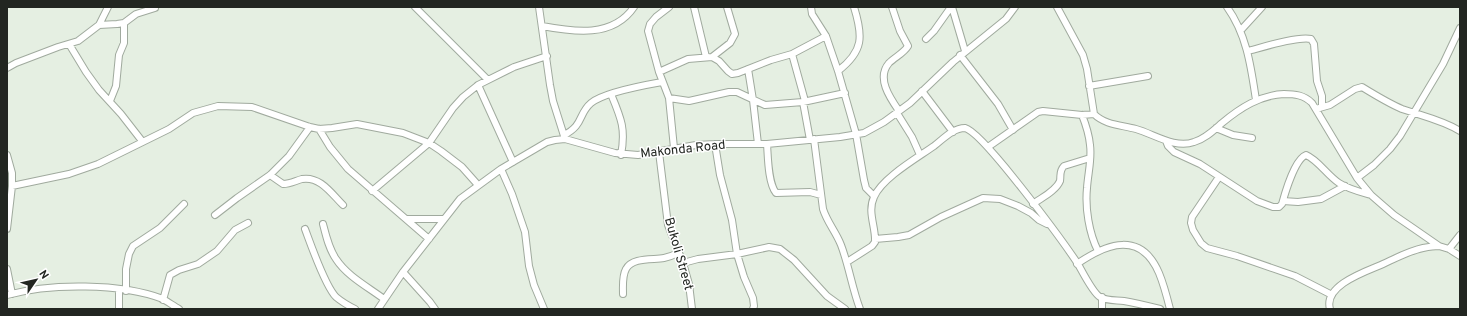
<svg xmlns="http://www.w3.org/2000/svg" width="1467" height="316" font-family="Overpass,sans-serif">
<rect width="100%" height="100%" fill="#e5efe2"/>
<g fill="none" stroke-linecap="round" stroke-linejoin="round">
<defs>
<path id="street" d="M415 7 487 79
M539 7 550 85 553 101 565 139
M669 7 656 17 650 24 648 31 659 72 669 98 674 148
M694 7 706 57
M811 7 812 14 826 36 838 71 856 134 864 180 866 188 874 196
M892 7 900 31 908 46C904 53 895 57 889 63 876 78 890 98 899 111
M952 7 965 51
M1057 7 1083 55 1087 69 1094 114C1105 125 1121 125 1136 129 1154 134 1175 149 1194 142 1205 139 1214 130 1222 123 1240 108 1260 95 1284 94 1295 94 1304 95 1312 103L1357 178 1371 195 1394 215 1413 228 1439 246 1449 249 1460 256
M1227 7C1247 35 1251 67 1256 100
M99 25 117 24 124 23 136 14 155 8
M542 26C574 32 613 38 634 7
M1241 30 1262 7
M926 39 934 31 951 7
M69 44 86 72 99 90 121 114 142 141
M1248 51C1263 47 1298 36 1311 39L1314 44 1317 81 1322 96V107
M792 54 805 101
M960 55 998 104 1013 130
M712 57 730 43 735 34 727 7
M7 68 16 63 58 47 78 41 99 25 108 7
M748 69 753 100 758 144
M838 71C864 51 863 36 854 7
M659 72 688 59 712 57 719 61 728 71 732 74 738 73 771 60 792 54 826 36
M478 85 513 162
M1089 86 1148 76
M922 91 953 132
M611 94C621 118 626 129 621 155
M669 98 689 101 729 92H737L765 105 803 102 845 93
M110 101 116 86 119 55 124 43V23
M803 102 810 140
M1316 109 1330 105 1355 89 1362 87C1375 95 1388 103 1402 109 1422 116 1442 120 1460 131
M897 113 912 137 920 155
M1082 115C1086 125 1089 134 1090 145 1092 159 1088 173 1087 188 1085 208 1089 233 1098 251
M1216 128 1233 135 1252 138
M319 129 330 147 348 169 429 239
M564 135C584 125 578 114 591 103 603 93 645 85 662 82
M814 139 823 209C827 222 836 232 841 245 849 266 852 288 860 309
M1166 141 1168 146 1174 152 1200 164 1257 201 1273 207H1279L1282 204C1285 193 1295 159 1306 155 1318 160 1327 175 1339 183 1348 189 1360 192 1371 195
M715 144 720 175 732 220 737 254 744 277 753 298 754 306 753 309
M767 144C768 157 768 183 776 193L810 192 821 195
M988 147 1038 112 1043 111 1082 115 1094 114
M659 152 668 225 683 263 689 284 692 309
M7 155 12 173V186L7 229
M501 169 512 194 525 232 529 266 534 285 544 309
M270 175 283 184C290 184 295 181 302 179 320 176 331 193 343 205
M1219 177 1192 217 1191 223 1193 230 1201 243 1207 248 1237 256 1295 276 1332 295
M1357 178 1374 165 1390 149 1400 136 1443 64 1460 28
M12 186 69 174 98 164 169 129 193 113 218 106 252 107 310 127 319 129 332 128 357 124 403 133 429 143 441 151 462 167 478 185
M372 191 429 143 453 108 463 97 478 85 514 67 547 56
M1283 201 1298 202 1321 199 1345 186
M1033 204C1041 198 1056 191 1060 181 1061 175 1059 171 1064 166L1090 158
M215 215 237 198 270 175 289 156 310 127
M407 219H444
M323 224C326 236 329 249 336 259 347 276 368 287 384 299
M305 229C311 245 325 286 336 297 342 302 349 306 355 309
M875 239 898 237 909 235 941 217 983 198 1000 199 1018 206 1031 213 1039 220 1047 224
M1449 249 1460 235
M847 262 872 246 875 242C876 227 867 212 874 197 882 178 917 158 934 146 943 139 953 128 965 128 983 132 1064 243 1078 264 1082 271 1093 293 1100 297 1107 301 1116 300 1124 301 1136 303 1148 306 1160 309
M683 263 698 259 737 254 769 247 780 249 794 260 827 296 845 309
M1077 264C1107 243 1141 231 1159 273 1164 285 1167 297 1170 309
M7 269 12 294
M403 272 430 302 435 309
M126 291V269L129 254 133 246 160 228 184 204
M623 294C623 286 622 276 626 269 632 257 653 260 664 258 669 257 674 255 678 253
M7 295C50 283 121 283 163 299 168 302 174 306 179 309
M1102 297V309
M163 300 170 275 179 270 198 264 217 251 235 230 248 223
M119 309V290
M378 309 403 272 460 199 501 169 547 142 555 140 565 139 615 153 638 155 696 145 715 144H767L840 137 864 133 884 122 910 103 953 62 1006 19 1015 7
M1330 309C1323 285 1367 271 1383 264 1396 258 1409 251 1423 248 1428 247 1434 246 1439 246"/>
</defs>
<use href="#street" stroke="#a0aa9e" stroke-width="8"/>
<use href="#street" stroke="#fff" stroke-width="6"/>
</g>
<g text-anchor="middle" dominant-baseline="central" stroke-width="3" stroke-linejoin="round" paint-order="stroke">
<g font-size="13" fill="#222621" stroke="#fff">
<text transform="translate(683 150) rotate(-6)">Makonda Road</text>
<text transform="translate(678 254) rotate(74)">Bukoli Street</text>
</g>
</g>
<rect width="1467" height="316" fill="none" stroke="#222621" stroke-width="16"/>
<g transform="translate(36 280) rotate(56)" stroke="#ffffff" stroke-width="3" paint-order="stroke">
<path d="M0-3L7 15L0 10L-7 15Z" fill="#222621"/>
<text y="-6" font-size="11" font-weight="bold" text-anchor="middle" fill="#222621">N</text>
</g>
</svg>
